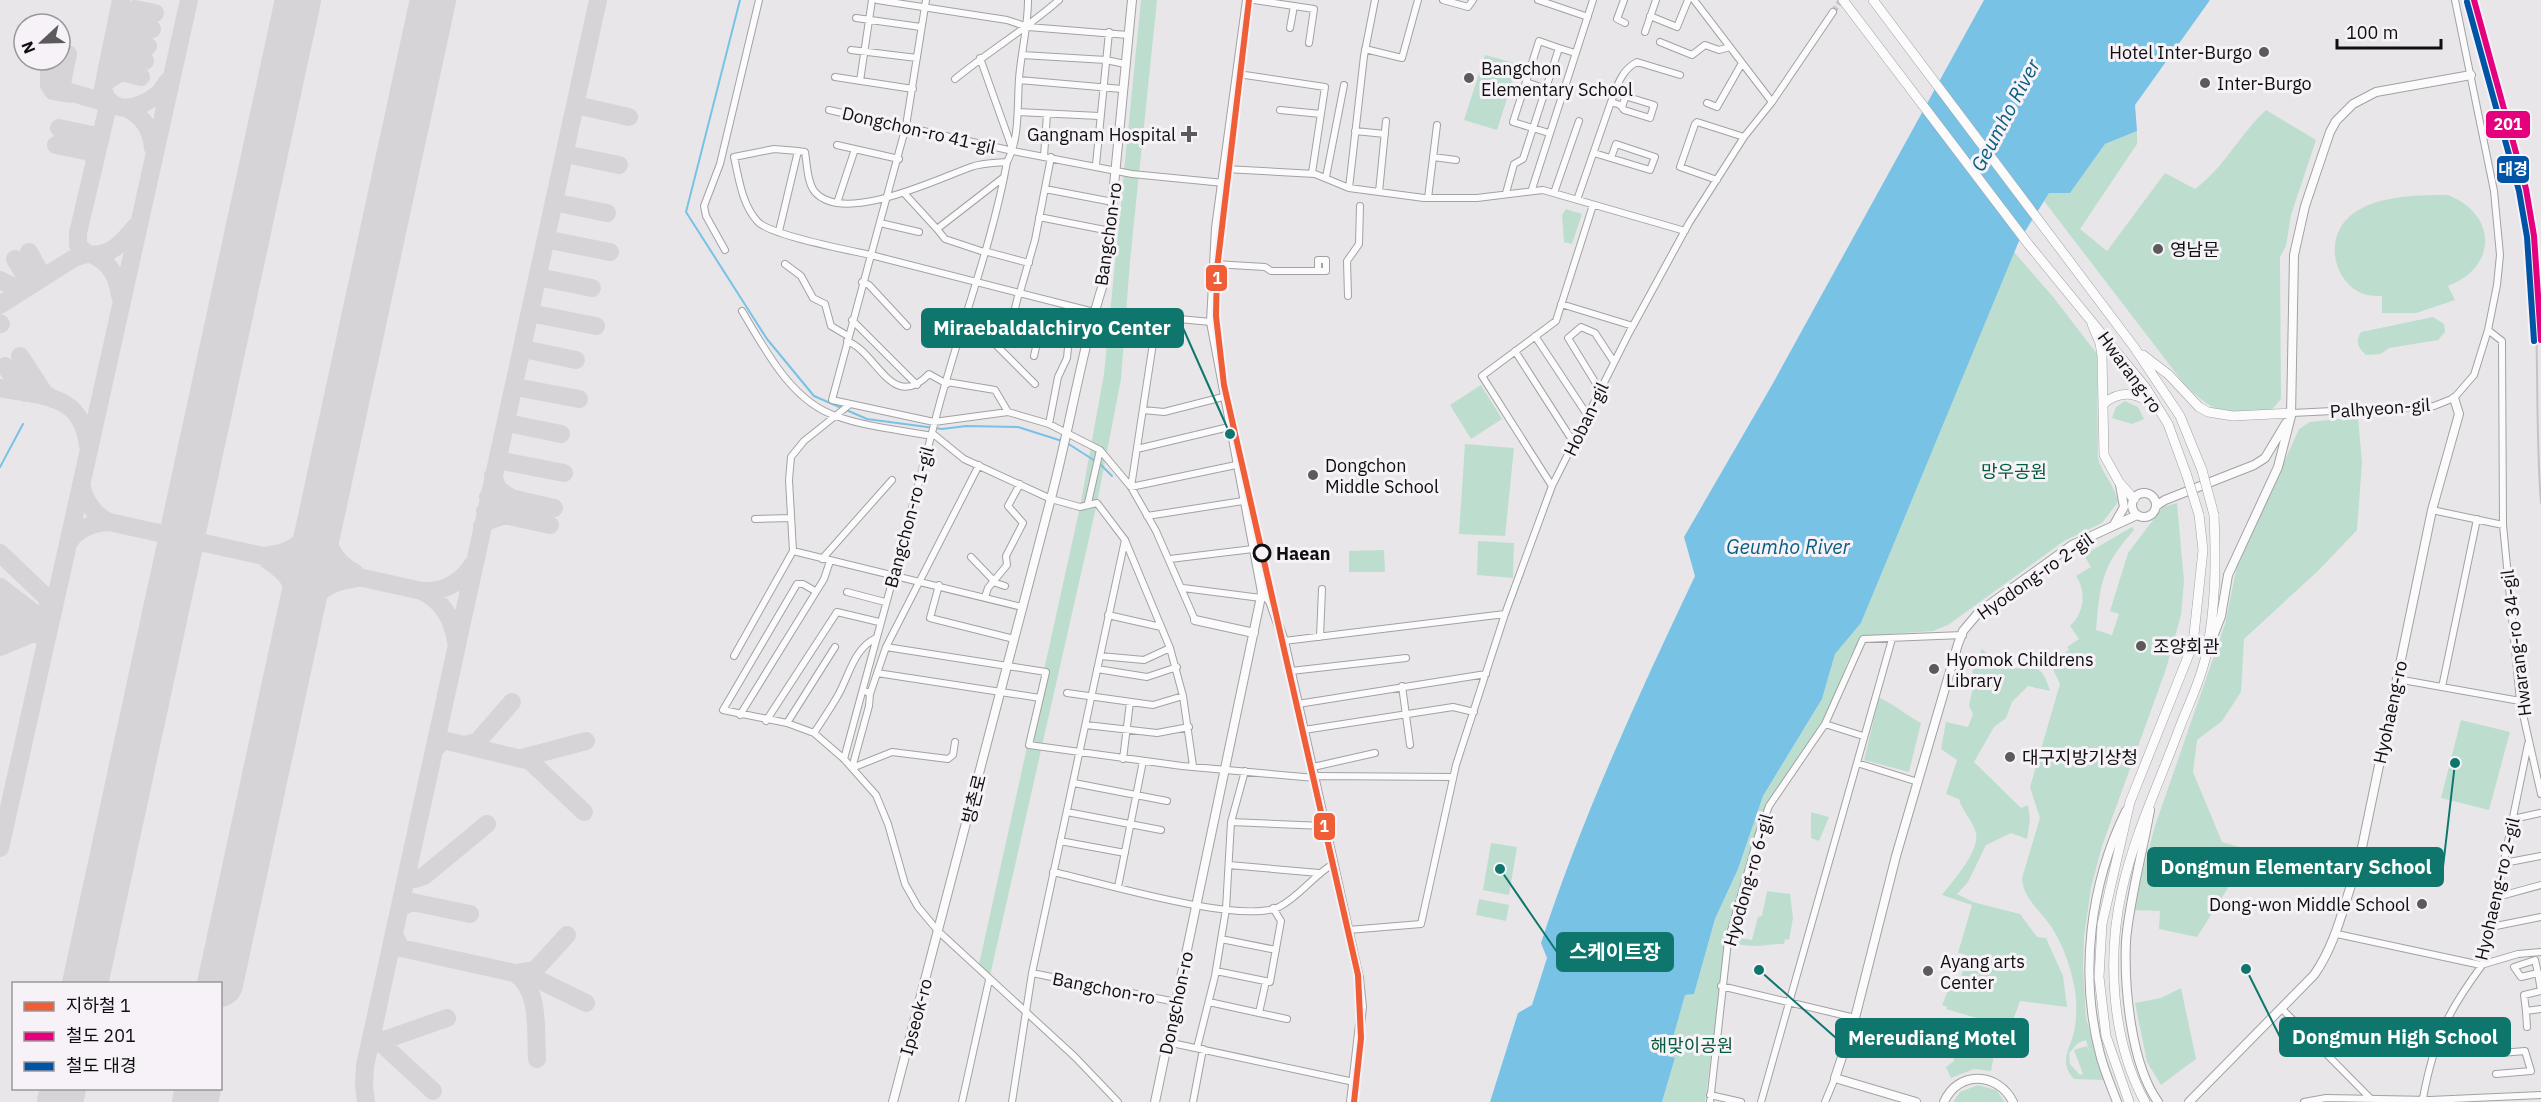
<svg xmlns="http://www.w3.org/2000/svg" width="2541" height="1102" font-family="'IBM Plex Sans','Noto Sans KR',sans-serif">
<rect width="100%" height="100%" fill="#e8e6e9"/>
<path fill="#bddece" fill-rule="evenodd" d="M1141 0H1157L1130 261 1121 379 1097 503 989 980 978 969 1080 507 1104 374Z
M1485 55 1518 64 1497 130 1464 120Z
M2266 110 2316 140 2291 215 2286 246 2280 257 2281 399 2269 413C2225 415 2218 416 2185 385L2044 201 2049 193H2070L2105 144 2137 131V144L2080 229 2107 251 2165 173 2195 189C2224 168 2239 135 2266 110Z
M2448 195C2497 214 2498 267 2448 286L2455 300 2416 313H2382V296C2375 296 2366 296 2359 292 2334 279 2326 242 2346 220 2369 195 2417 195 2448 195Z
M1566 209 1582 214 1572 244 1564 242 1562 215Z
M2014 252 2054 298 2097 354 2098 458C2102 474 2115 485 2118 502L2102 523 2064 541 1948 625 1933 631 1861 636 1847 663 1825 724 1767 805 1726 943 1705 1102H1662L1675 1059 1668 1056 1685 995 1694 994 1715 919 1738 869 1763 796 1822 699 1835 654 1861 623Z
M2433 317 2444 324 2445 332 2438 340 2389 348 2381 354 2366 355C2358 348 2355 341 2361 332Z
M1481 385 1502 419 1471 439 1450 405Z
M2125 401 2138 407 2144 419 2132 424 2112 418 2116 407Z
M2358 417 2362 463 2357 530 2319 570 2244 639 2241 692 2222 721 2197 740 2193 772 2222 842 2246 849 2247 858 2197 937 2159 929 2160 911 2132 910 2155 826 2225 624 2237 566 2299 429 2310 422Z
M1465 444 1514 448 1505 536 1459 534Z
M2177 503 2184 581 2181 615 2166 669 2102 846 2091 888 2084 937 2083 966 2086 1018 2104 1080 2074 1079C2058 1062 2070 1049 2074 1032 2077 1019 2077 998 2074 985 2070 965 2062 942 2050 925 2039 909 2023 898 2022 878L2040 818 2030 787 2060 684 2050 663 2069 650 2067 647 2079 639 2070 626C2084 613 2087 592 2076 576L2091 567 2084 555 2132 527 2134 530C2102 566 2100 582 2096 630L2112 635 2119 614 2110 611 2128 553 2163 507ZM2086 1040 2090 1054 2087 1046 2074 1050 2083 1074 2080 1075 2070 1064 2069 1053 2078 1043Z
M1478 541 1514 543 1513 578 1477 575Z
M1384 550 1385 572H1349V551Z
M1982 649C1989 656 1996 663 2006 666 2030 674 2040 655 2050 691L2028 686 2012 702 2006 718 1994 727 1974 762 2021 808 2028 805 2030 820 2027 839 2011 833 1986 845 1968 882 1957 894 1973 902 2020 914 2037 937 2046 938 2063 976 2067 1007 2020 1001 2003 1048 1995 1050 1991 1071 1974 1069 1951 1078 1946 1067 1954 1061V1037L1993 1049 1999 1027 1997 1024 1946 1009 1947 1007 1942 1005 1954 976 1961 977 1966 960 1964 954 1958 953 1972 905 1942 895C1953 881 1980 851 1976 833 1973 821 1962 811 1959 799L1946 794 1957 760 1941 749 1946 722 1968 727 1973 714 1969 706 1975 677 1972 672Z
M1879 698C1886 699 1911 718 1921 723L1909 772 1864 760Z
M2461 720 2510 732 2489 810 2441 798Z
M1811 812 1829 817 1819 841 1811 838Z
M1491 843 1517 847 1509 895 1483 890Z
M1767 891 1790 894 1793 918 1789 940 1785 939 1784 944C1764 944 1756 949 1733 943L1734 937 1752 940 1758 917 1762 916Z
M1479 899 1509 905 1506 921 1476 915Z
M2181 988 2196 1059 2161 1085 2147 1062 2135 1003 2161 998Z
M1978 1085 1996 1090 2005 1102H1953L1960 1092Z"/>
<path fill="#78c2e5" d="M1984 0H2210L2135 105 2137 131 2105 144 2070 193H2049L2019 241 1861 623 1835 654 1822 699 1763 796 1738 869 1715 919 1694 994 1685 995 1668 1056 1675 1058 1662 1102H1490L1518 1013 1532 1005 1547 958 1541 943C1582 817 1638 696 1695 576L1684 537 1772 385Z"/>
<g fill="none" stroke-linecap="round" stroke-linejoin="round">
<path stroke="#78c2e5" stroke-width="2" d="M740 0 686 212 767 339 814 396 867 419 942 429 966 426 1018 427 1062 441
M1067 443 1100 464 1112 476
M0 467 23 424"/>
<path stroke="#d6d4d6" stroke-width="18" d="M121 0 103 88C109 117 141 109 158 94 163 90 165 83 170 79
M117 19 135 9 155 13
M114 35 131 25 152 29
M110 53 128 42 148 46
M68 54 62 83 66 91 114 105
M49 60V85L53 91 70 94
M107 67 125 56 145 61
M104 83 121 72 141 77
M114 105 107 110 78 233V245L87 254C110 258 123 242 136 226
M585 107 629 117
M126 108C144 117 151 129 153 148
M59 128 92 135 99 143
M56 145 90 152 95 160
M575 156 619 165
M563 204 607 213
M555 241 610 252
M93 255C111 264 117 276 120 296
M548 279 592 288
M0 280 16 288H27L28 281 15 259
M29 282 35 283 41 274 29 252
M0 305 74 258 87 254
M540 315 596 326
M0 323 1 324
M533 351 576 360
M20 356 44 393 53 399
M5 366 25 393
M0 388C43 397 82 393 88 446
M526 389 579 399
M517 425 561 434
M508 462 564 473
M81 484C84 500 94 515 109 522 93 523 75 529 68 544L189 0
M511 498 554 508
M485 511 495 501 511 498 498 489 493 476
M322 515C325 540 331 560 355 573
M505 515 550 525
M109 522 422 591C444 592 461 583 473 564
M482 526 488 521 505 515 492 505 488 497
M0 553 45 596 53 609 0 629
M269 555C296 552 310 537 322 515
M266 559C288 573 301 590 299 617
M0 587 39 617
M422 591C443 601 453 620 456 642
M0 608 15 620 26 621
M299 618C311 595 327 582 353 579
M0 647 36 632 46 640
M465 745 478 741 512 702
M434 750 443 740 530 761 584 812
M522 758 586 741
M0 848 68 544
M408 868 409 874 415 879 424 876 487 824
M400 908 412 902 470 914
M394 935 401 948 533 977 586 1003
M515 973C541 991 535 1030 537 1059
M517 973 535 970 567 935
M373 1032 381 1043 433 1091
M370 1045 447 1018
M366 1102 364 1086 365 1066 598 0"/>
<path stroke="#d6d4d6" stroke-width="46" d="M85 984 298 0
M220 984 433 0
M60 1102 63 1088
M195 1102 198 1088"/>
<path stroke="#c8c6c8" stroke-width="6" stroke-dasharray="6 3" stroke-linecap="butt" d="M1833 12 1841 0"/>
<defs>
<path id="street" d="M877 0 1007 20 1028 27 1128 35
M926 0 906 126 871 255 1094 312 1114 314 1154 338
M1254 0 1314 9 1309 43
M1443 0 1468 7 1473 0
M1538 0 1588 17
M1624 0 1617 19 1625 23
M1694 0 1772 102
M1650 16 1677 27 1688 0
M856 18 921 27
M1290 28 1294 6
M1645 32 1656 0
M1660 42 1692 55 1705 45 1719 50 1730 47
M1559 48 1539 41 1526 82 1561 94
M1365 49 1402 58 1418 0
M851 50 917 58
M1022 55 1106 60 1125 64
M980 58 1012 148
M1238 74 1325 87 1312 173
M835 77 913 89
M955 79C989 51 1026 29 1059 0
M1019 80 1122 89
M860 81 872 0
M1526 82 1513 122 1549 133
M1611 102C1617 87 1621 70 1637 62L1680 75
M1707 103 1717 107 1742 63
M829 110 1013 151 1132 174 1224 183
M1280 110 1321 114
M1018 112 1099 116
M1355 131 1385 134
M837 145 899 159
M798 151 805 152C807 163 807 183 815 192 844 225 937 179 971 167 982 163 995 163 1007 162
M1594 153 1650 170 1655 157 1616 144 1611 158
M1044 156 1047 114
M1433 157 1456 160
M1096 165 1109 32
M1225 169 1315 174 1349 188 1424 198H1477L1543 190 1685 231
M1326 177 1344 85
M1717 180 1680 167 1695 124 1697 122 1744 137
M1349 188 1364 56 1375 0
M1045 189 1113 202
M1532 189 1593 0
M1379 192 1386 121
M904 193 937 229 1004 177
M1506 193 1514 164 1523 159 1559 48 1575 53
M1554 193 1579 121
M1428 198 1437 125
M1577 200 1611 102 1620 105 1624 110 1650 118 1654 105 1628 97 1625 98 1622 107
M837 203 855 149
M1039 217 1110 231
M880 223 919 232
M937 229 945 239 984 252
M779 231 798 151 774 149 734 157C739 179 742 205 758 222 773 236 848 250 871 255L832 400 934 422 1008 412 1049 424 1100 450 1131 487 1156 531 1195 620
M725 250 706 216 704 206 720 164 759 0
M984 251 1029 263
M785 264 801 276 813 298 825 304 831 326 848 336
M1214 264 1265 267 1271 271H1318V260H1326V271H1318
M862 282 869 285 907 326
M1019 292 1012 321 1018 325 1069 337 1074 307
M1020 292 1035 240 1051 157
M1348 296 1347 261 1359 244 1360 206
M1561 304 1633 326
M742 311C765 349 791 401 836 416 866 427 901 430 932 436
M965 317 973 322 1035 384
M852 320 917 385
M1211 322 1157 317 1131 487 1236 465
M2488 330 2502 341 2503 525 2520 701 2541 794
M1535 336 1588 416
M847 341C877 352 892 413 929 374L947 384
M1515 351 1574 443
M1034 356 1040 330
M947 382 995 390 1008 412
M1600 390 1568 338 1581 327 1595 333 1614 362
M849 405 804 441 791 457 789 480 793 551 1022 607
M1143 410 1164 412 1223 397
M2292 413 2434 406 2454 398 2474 375 2488 330 2497 285 2500 255 2494 191 2455 0
M1049 424 1058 377 1067 358 1069 337
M932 433 964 459 1051 499 1080 507 1097 503 1125 540 1170 648 1183 696 1193 766
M1137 449 1229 427
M1552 486 1482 376 1556 321 1593 205
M1088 503 1100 450
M2432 510 2503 525
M1147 516 1243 501
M755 519 791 518
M971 557 994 581
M822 559 892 480
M1170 559 1253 549
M993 582 1005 586
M939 585 930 618 1014 639
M1183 588 1261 598
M815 591 803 584H797L723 710 787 723 814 733 844 759 876 795 888 824 905 884 918 907 938 931 1075 1057 1118 1102
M847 592 885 602
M985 597 988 588 1007 565 1006 556 1023 523 1008 506 1020 484
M1108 615 1161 627
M1320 637 1322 589
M1284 641 1505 614
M886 647 1046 672 1029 745 1182 766 1315 778
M734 656 793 551
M1100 656 1144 660 1170 648
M1097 669 1147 677 1177 667
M1291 671 1406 658
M877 673 1040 698
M2397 679 2520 701
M1402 686 1410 745
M2442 687 2477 519
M1067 693 1153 705 1183 696
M870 694 886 647 979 465
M1298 704 1486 674
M740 715 824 579 830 561
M766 721 837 612 879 622
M787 723 835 647
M1825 724 1863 736
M1086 725 1157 733 1189 727
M1304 730 1453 707 1474 712
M814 733C822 721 830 709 837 697 849 677 853 649 876 638
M844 759C874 646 906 534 935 421 957 334 991 250 1007 162 1020 138 1017 107 1019 79 1021 52 1028 27 1028 0
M1123 759 1130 702
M1857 763 1918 782
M1313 767 1375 753
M852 768 892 752 948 759 953 755 955 742
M852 768 869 706 870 694 867 692
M1315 776 1453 777
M1074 783 1167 801
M1067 812 1161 830
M2513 819 2540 813
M1231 822 1324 826
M1060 841 1125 853
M2504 863 2541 856
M1229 865 1319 873
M1053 872C1099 882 1240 925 1279 907 1300 896 1313 876 1333 864
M1118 887 1143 761
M2497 897 2541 885
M2491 927 2541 917
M1348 930 1421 924 1456 765 1505 614 1552 486 1629 333 1689 223 1744 137 1772 102 1833 12
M2337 934 2481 965 2518 954 2541 952
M1221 939 1276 950
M1216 971 1270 982 1281 921 1273 908
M1032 973 1176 1002
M1721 986 1855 1018
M1209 1002 1259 1013 1266 981
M2282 1009 2370 1098
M2526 1011 2524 995 2541 991 2538 973 2521 977 2514 967 2535 960 2538 973
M1259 1013 1287 1019
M2527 1027 2526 1011 2541 1009
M1167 1042 1354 1082
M1197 1048 1215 976 1226 909 1231 822 1245 771
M2496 1074 2531 1071 2525 1051 2501 1053
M1710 1095 1741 1102
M2423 1098C2434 1040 2447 1012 2483 964L2528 744
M962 1102 989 980
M1012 1102 1032 973 1125 540
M1193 1102 1203 1049
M1710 1102 1728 941 1758 836 1769 806 1825 724 1863 639 1963 635
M1761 1102 1892 639
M1825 1102 1835 1078
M2304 1102 2326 1098 2430 1100 2541 1095"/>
<path id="secondary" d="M2132 505a12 12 0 1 1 24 0a12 12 0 1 1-24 0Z
M2156 506 2165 500 2254 465 2265 458 2286 423
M2115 523 2124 507 2120 485
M1262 592 1270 601 1284 641 1359 978 1362 1007 1351 1102
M1195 620 1254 633
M2211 642 2221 616 2228 575 2278 467 2291 416 2294 255 2305 206 2330 132 2336 121 2353 104 2376 92 2471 75
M2150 810C2143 850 2129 902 2126 941 2124 988 2131 1064 2158 1102
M893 1102C946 902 998 702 1050 502 1070 428 1081 351 1105 278L1132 0
M1155 1102 1262 592 1211 322 1216 228 1247 0
M1916 1102 1835 1078 1855 1018 1896 856 1958 644 1963 631 1979 612 2072 545 2137 515
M1944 1102C1958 1070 1998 1072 2013 1102
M2117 1102C2111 1086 2104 1070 2100 1054 2079 974 2090 884 2126 811
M2189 1102 2314 975C2338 941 2344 901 2359 862L2432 510 2459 414 2454 398"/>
<path id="primary" d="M1843 0 2029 245 2146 388 2168 424 2187 476
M1873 0 2134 347 2180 416 2202 470
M2092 324 2100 343 2102 356 2104 455 2119 482 2134 499
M2143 355 2169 375 2199 407 2208 412 2233 416 2292 413
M2103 404C2121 389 2141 392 2155 409
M2129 1102 2106 1036 2099 977 2102 924 2130 802 2193 644 2203 550 2199 515
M2145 1102C2111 1040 2107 957 2122 890 2134 836 2159 783 2178 732 2187 707 2201 681 2206 655 2216 608 2216 562 2214 515"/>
</defs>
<use href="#street" stroke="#a2a1a3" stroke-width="8"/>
<use href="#secondary" stroke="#a2a1a3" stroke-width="10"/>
<use href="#primary" stroke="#a2a1a3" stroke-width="10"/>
<use href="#street" stroke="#fcfbfc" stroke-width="6"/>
<use href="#secondary" stroke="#fcfbfc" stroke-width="8"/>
<use href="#primary" stroke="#fcfbfc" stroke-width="9"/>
<path stroke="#c4c3c4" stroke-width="2" d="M2470 0C2489 78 2519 154 2530 234 2541 324 2534 414 2541 503"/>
<defs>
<path id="primary-bridge" d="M2202 470 2214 515
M2187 476 2199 515"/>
</defs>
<use href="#primary-bridge" stroke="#a2a1a3" stroke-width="10" stroke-linecap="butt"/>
<use href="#primary-bridge" stroke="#fcfbfc" stroke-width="9"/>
<defs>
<path id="rail-1" d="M2474 0 2526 189 2534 236 2541 340"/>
<path id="rail-2" d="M2467 2 2519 191 2527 237 2534 341"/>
</defs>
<use href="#rail-1" stroke="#f6f2f7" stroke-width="10"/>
<use href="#rail-2" stroke="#f6f2f7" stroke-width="10"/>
<use href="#rail-1" stroke="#e5007d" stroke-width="6"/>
<use href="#rail-2" stroke="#0054a6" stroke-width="6"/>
<defs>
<path id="metro-1" d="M1249 0 1217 269 1216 316 1224 385 1358 975 1361 1038 1354 1102"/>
</defs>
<use href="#metro-1" stroke="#f6f2f7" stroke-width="10"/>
<use href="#metro-1" stroke="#ef5e37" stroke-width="6"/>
</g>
<g fill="#5c5a5c" stroke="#f6f2f7" stroke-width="2">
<circle cx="2264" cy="52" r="6"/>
<circle cx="1469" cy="78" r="6"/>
<circle cx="2205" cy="83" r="6"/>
<path d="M1186 125h6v6h6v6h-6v6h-6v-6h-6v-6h6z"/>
<circle cx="2158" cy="249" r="6"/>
<circle cx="1313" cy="475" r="6"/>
<circle cx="2141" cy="646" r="6"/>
<circle cx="1934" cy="669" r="6"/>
<circle cx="2010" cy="757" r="6"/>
<circle cx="2422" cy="904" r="6"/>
<circle cx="1928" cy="971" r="6"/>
</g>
<circle fill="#f6f2f7" stroke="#100f10" stroke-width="3" cx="1262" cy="553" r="8"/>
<g text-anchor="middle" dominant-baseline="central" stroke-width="6" stroke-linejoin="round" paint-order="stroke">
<g font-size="18" fill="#100f10" stroke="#f6f2f7" text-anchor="start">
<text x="2252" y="52" text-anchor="end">Hotel Inter-Burgo</text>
<text x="1481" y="68">Bangchon<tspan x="1481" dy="21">Elementary School</tspan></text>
<text x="2217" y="83">Inter-Burgo</text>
<text x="1176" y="134" text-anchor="end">Gangnam Hospital</text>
<text x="2170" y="249">영남문</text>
<text x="1325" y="465">Dongchon<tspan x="1325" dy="21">Middle School</tspan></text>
<text x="2153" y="646">조양회관</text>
<text x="1946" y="659">Hyomok Childrens<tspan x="1946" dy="21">Library</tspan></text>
<text x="2022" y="757">대구지방기상청</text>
<text x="2410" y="904" text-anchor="end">Dong-won Middle School</text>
<text x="1940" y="961">Ayang arts<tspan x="1940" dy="21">Center</tspan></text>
</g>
<g font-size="18" fill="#100f10" stroke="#f6f2f7">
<text transform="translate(919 130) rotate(13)">Dongchon-ro 41-gil</text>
<text transform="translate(1108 234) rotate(-82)">Bangchon-ro</text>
<text transform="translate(2130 372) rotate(54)">Hwarang-ro</text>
<text transform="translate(2380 408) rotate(-4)">Palhyeon-gil</text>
<text transform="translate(1586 419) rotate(-64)">Hoban-gil</text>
<text transform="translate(909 517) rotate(-75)">Bangchon-ro 1-gil</text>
<text transform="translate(2035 576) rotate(-35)">Hyodong-ro 2-gil</text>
<text transform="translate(2516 643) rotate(-97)">Hwarang-ro 34-gil</text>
<text transform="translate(2390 712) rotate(-78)">Hyohaeng-ro</text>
<text transform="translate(974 799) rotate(-76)">방촌로</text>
<text transform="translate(1748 880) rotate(-74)">Hyodong-ro 6-gil</text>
<text transform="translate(2497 889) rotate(-77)">Hyohaeng-ro 2-gil</text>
<text transform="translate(1104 988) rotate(11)">Bangchon-ro</text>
<text transform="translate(1176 1003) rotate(-78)">Dongchon-ro</text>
<text transform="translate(916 1017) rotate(-75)">Ipseok-ro</text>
</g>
<g font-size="18" fill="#035a3c" stroke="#f6f2f7">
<text x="2014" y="471">망우공원</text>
<text x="1692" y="1045">해맞이공원</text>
</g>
<g font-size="18" font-weight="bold" fill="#100f10" stroke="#f6f2f7" text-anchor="start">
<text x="1276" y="553">Haean</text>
</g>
<g font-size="20" font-style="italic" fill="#085e7f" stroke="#f6f2f7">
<text transform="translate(2005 115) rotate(-62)">Geumho River</text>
<text x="1788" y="546">Geumho River</text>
</g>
</g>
<path fill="none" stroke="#0f766e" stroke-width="2" d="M1230 434L1183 328M2455 763L2443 867M1500 869L1557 952M2246 969L2280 1037M1759 970L1836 1038"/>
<g fill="#0f766e" stroke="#f6f2f7" stroke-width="2">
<circle cx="1230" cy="434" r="6"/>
<circle cx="2455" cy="763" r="6"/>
<circle cx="1500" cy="869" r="6"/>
<circle cx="2246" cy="969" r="6"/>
<circle cx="1759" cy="970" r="6"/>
</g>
<g fill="#0f766e" stroke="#0f766e" stroke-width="2">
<rect x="922" y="309" width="261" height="38" rx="6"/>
<rect x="2148" y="848" width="295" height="38" rx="6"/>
<rect x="1557" y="933" width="116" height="38" rx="6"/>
<rect x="2280" y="1018" width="230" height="38" rx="6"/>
<rect x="1836" y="1019" width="192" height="38" rx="6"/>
</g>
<g font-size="20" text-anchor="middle" font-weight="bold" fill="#fff">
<text x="1052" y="335">Miraebaldalchiryo Center</text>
<text x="2296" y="874">Dongmun Elementary School</text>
<text x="1615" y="959">스케이트장</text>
<text x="2395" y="1044">Dongmun High School</text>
<text x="1932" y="1045">Mereudiang Motel</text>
</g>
<g stroke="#f6f2f7" stroke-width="2">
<rect x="2485" y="110" width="46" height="29" rx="6" fill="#e5007d"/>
<rect x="2496" y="155" width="34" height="29" rx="6" fill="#0054a6"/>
<rect x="1205" y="264" width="23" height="28" rx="6" fill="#ef5e37"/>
<rect x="1313" y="812" width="23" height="29" rx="6" fill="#ef5e37"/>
</g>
<g font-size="16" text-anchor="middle" font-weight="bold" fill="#fff">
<text x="2508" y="130">201</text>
<text x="2513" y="175">대경</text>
<text x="1217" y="284">1</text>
<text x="1324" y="832">1</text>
</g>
<rect x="12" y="982" width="210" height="108" fill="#f6f2f7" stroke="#9a979b" stroke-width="1.5"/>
<rect x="24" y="1002" width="30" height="9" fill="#ef5e37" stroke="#9a979b" stroke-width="1.5"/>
<text x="66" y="1012" font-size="18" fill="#100f10">지하철 1</text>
<rect x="24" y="1032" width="30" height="9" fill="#e5007d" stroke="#9a979b" stroke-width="1.5"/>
<text x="66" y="1042" font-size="18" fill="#100f10">철도 201</text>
<rect x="24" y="1062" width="30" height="9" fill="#0054a6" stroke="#9a979b" stroke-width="1.5"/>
<text x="66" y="1072" font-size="18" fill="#100f10">철도 대경</text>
<g transform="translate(42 42) rotate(248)"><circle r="28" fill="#f6f2f7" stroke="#9a979b" stroke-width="1.5"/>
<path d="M0-4.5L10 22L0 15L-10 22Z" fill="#5c5a5c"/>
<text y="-9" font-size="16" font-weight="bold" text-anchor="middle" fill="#100f10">N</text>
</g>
<path d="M2337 39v9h104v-9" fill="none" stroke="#100f10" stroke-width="3"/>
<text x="2346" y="39" font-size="18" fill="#100f10" stroke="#f6f2f7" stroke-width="4.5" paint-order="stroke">100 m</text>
</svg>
